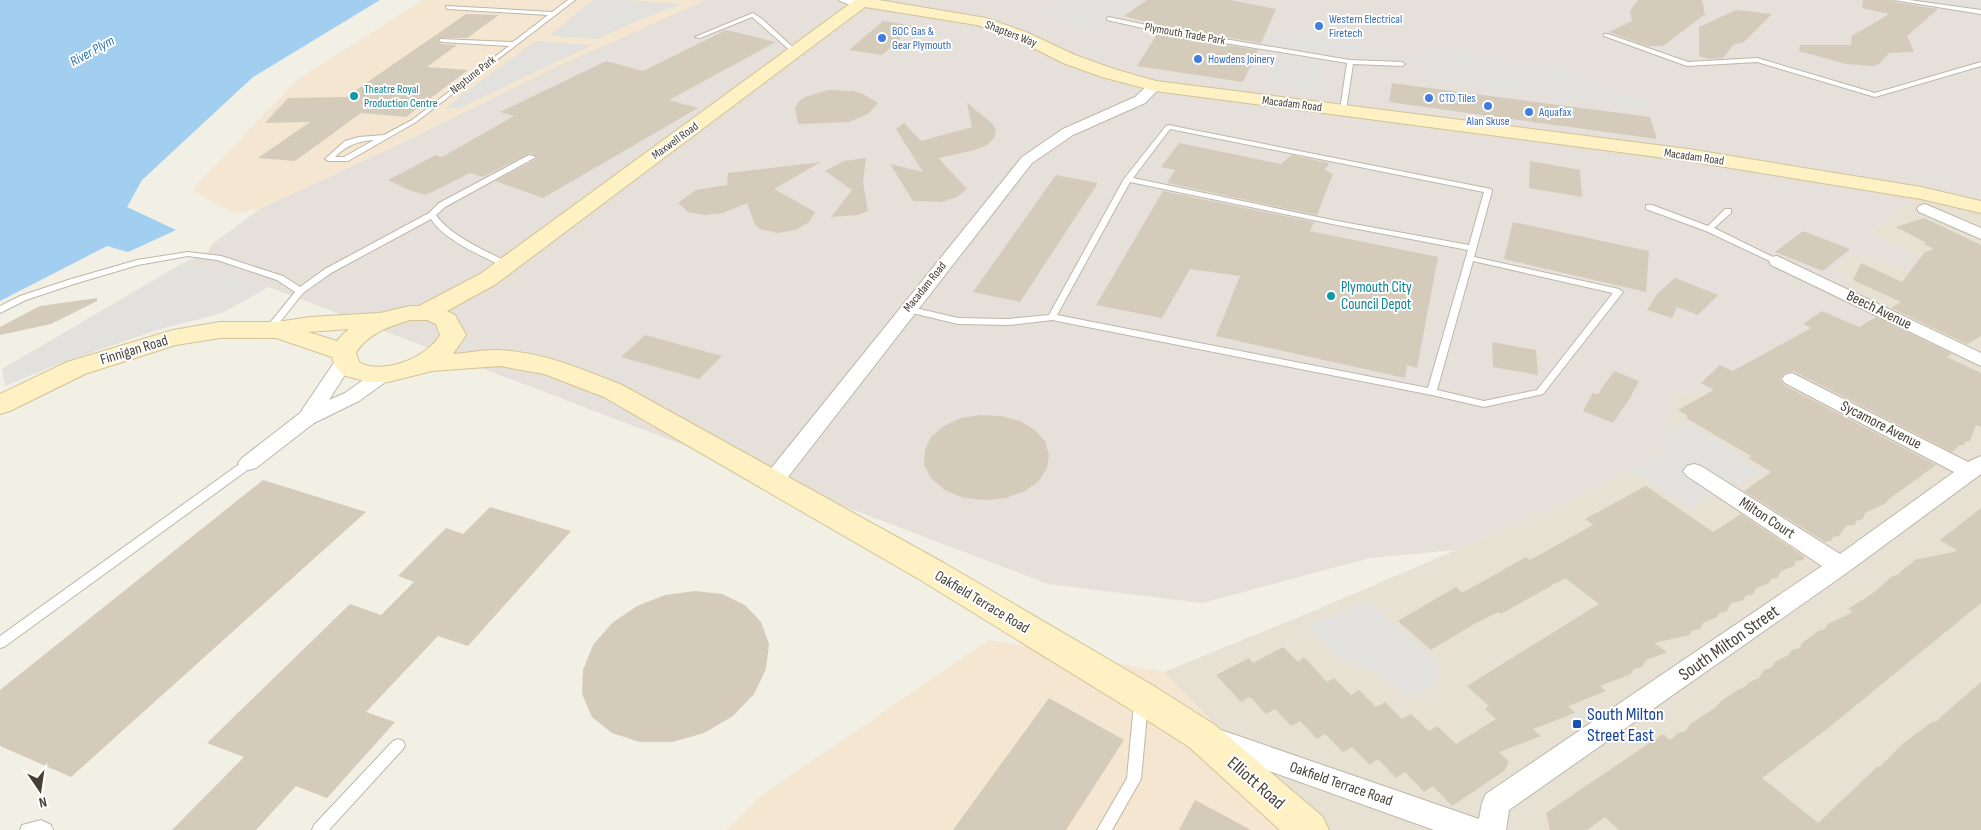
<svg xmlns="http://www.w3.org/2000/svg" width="1981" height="830" font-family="'Sofia Sans Condensed',sans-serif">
<rect width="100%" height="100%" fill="#f2efe5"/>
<path fill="#e6e1d3" d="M1916 187 1981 201V287L1872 233Z
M1855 252 1936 281 1981 315V830H1318L1164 672 1316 610 1571 501 1672 395 1717 393 1813 287Z"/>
<path fill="#f4e6d0" d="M423 0H706L260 209 233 213 192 190 297 80Z
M989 640 1164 672 1318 830H727L762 795Z"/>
<path fill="#e5e0da" d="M706 0H1981V201L1921 193 1880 224 1873 233 1981 287 1936 281 1855 252 1837 267 1870 315 1878 319 1717 393 1672 395 1666 452 1571 501 1456 550 1370 558 1202 603 1048 584 269 287 181 264 208 252 211 245 260 209 406 141 552 69Z"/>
<path fill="#e3e1dd" d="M593 0H626L680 4 637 21 598 39 549 36Z
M1061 0H1140L1096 31 1037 14Z
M1238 21 1417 58 1430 43 1520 64 1558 66 1661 111 1420 79 1421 64 1215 37Z
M535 41 592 45 458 109 445 108Z
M1273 60 1326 68 1315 92 1265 85Z
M181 264 269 287 222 313 157 330 61 363 5 386 2 369Z
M1685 420 1763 471 1731 490 1710 495 1690 509 1632 471 1666 452 1673 428Z
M1368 601 1439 664 1438 682 1410 699 1379 672 1338 658 1308 626Z"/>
<path fill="#a2ceef" d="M0 0H380L253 77 142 180 127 207 176 230 128 252 107 246 0 301Z"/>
<path fill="#d4cbbb" d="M1147 0H1230L1276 9 1261 43 1165 27 1124 16Z
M1638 0H1702L1705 14 1666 44 1661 46H1647L1609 32 1632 21 1630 11Z
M1863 0H1892L1894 2 1938 9 1907 36 1914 52 1889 53 1879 64 1873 66 1846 64 1799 51 1800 45H1851L1852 36 1889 14 1862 8Z
M1736 10 1772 14 1744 42 1733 45 1723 58 1708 59 1699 56V27Z
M466 14 499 15 467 38H439L438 41 441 44 457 45 427 67 468 70 406 117 361 113 295 161 258 158 310 122 265 123 288 98 346 97Z
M883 21 914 26 882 55 849 50Z
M726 30 776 42 669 100 698 108 543 198 495 181 538 158 530 153 483 177 470 173 426 195 409 190 388 180 436 155 442 157 514 116 500 112 606 61 643 71Z
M1158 33 1165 35 1258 50 1243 82 1137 66Z
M1392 83 1650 117 1657 139 1389 102Z
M828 90 853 91 863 94 878 103 868 114 849 122 798 124 795 108 798 102 805 97Z
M967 103 993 124 996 131 994 138 987 145 975 150 938 158 967 189 957 197 942 202 913 201 890 164 923 172 896 129 904 123 921 141 972 127Z
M1179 143 1281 164 1292 155 1329 163 1325 170 1333 174 1317 215 1167 183 1175 170 1161 167Z
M866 158 863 182 868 211 857 215 831 217 852 190 825 171 844 161Z
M1530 161 1580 170 1582 197 1529 188Z
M821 162 774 189 815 212 809 222 796 230 777 233 760 229 755 225 747 203 723 213 704 215 688 212 678 203 696 190 727 185 728 173Z
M1056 175 1098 183 1020 302 973 292Z
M1163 191 1314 222 1310 231 1438 257 1417 368 1407 365 1405 378 1216 336 1240 276 1190 269 1162 318 1096 305Z
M1924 218 1981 245V336L1967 344 1891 308 1901 302 1853 280 1861 263 1902 282 1925 252 1934 249 1923 244 1927 243 1896 227Z
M1513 222 1649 251 1646 292 1504 259Z
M1803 231 1850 249 1823 271 1775 252Z
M1675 278 1718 295 1698 315 1677 307 1672 318 1647 310 1657 294Z
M97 298V301L51 324 0 335V327L40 306Z
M1822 311 1859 327 1876 317 1952 354 1947 357 1981 373V427L1976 425 1970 441 1965 442 1964 445H1960L1952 452 1793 371 1784 374 1780 379 1784 385 1936 465 1889 499 1886 503 1865 513 1863 519 1856 521 1855 525 1846 526 1839 536 1833 537 1831 541 1825 542 1744 491 1771 472 1748 458 1751 456 1686 418 1688 416 1678 410 1714 390 1701 383 1720 365 1733 371 1811 328 1803 324Z
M645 335 722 356 699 379 621 357Z
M1492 342 1536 350 1538 375 1493 367Z
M1614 371 1639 381 1630 398 1613 423 1583 411 1593 393 1598 394Z
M981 415 1001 416 1020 421 1035 430 1045 441 1049 455 1047 468 1039 481 1025 491 1006 498 986 500 964 498 945 490 931 478 924 465 925 450 931 437 944 426 961 418Z
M263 480 366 512 71 777 0 746V690Z
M1646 486 1713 532 1741 514 1805 557 1803 560 1796 561 1794 566 1781 571 1777 578 1771 579 1769 583 1756 588 1753 594 1745 596 1744 600 1731 603 1727 611 1719 613 1717 617 1703 623 1700 629 1691 631 1690 635 1654 643 1667 652 1646 660 1642 667 1634 669 1631 674 1600 686 1606 691 1568 706 1575 713 1533 729 1541 736 1499 752 1509 762 1504 771 1452 806 1433 786 1424 792 1405 772 1396 778 1378 759 1370 765 1352 747 1343 752 1325 734 1317 739 1300 721 1291 726 1275 709 1266 714 1250 697 1241 702 1216 675 1249 658 1253 663 1283 647 1298 662 1304 657 1327 682 1334 678 1351 695 1359 690 1376 707 1385 702 1402 719 1411 714 1429 731 1437 726 1456 744 1496 719 1485 709 1489 706 1467 686 1599 604 1565 578 1501 614 1498 612 1474 624 1431 650 1398 621 1456 587 1462 593 1526 557 1530 560 1593 525 1585 519Z
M490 507 571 531 468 646 438 636 366 712 395 722 327 798 296 786 256 830H172L244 757 207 743 350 604 381 615 414 582 398 576 446 528 463 534Z
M1981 508V603L1827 729 1762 778 1818 823 1878 766 1880 767 1900 746 1933 721 1935 722 1981 682V830H1619L1605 817 1587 830H1550L1546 813 1663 734 1670 740 1678 733 1686 731 1690 724 1715 708 1721 701 1738 690 1746 686 1748 683 1759 678 1764 670 1771 668 1775 662 1788 655 1792 650 1800 648 1802 643 1818 631 1825 629 1828 624 1853 612 1848 609 1873 593 1891 577 1899 574 1901 571 1912 563 1914 560 1958 551 1940 540Z
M695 591 722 594 745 605 761 622 769 644 766 669 754 694 733 716 704 733 672 742H640L612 733 592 717 582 694 583 670 593 645 612 623 637 606 665 595Z
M1049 698 1124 740 1066 830H953Z
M1195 800 1251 830H1179Z"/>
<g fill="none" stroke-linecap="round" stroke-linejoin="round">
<defs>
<path id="lane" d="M568 0H575L416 122 348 161H329L325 159 345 141 359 137 384 135 412 120 509 46 442 42 440 41V39L513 42 548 15 448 9 446 8V6L552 12ZM374 140 344 157H335C347 145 358 141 374 140Z
M1894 0H1909L1981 10V14Z
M753 13 762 19 797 51V53H793L752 17 700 38 695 37Z
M1109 17 1165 29 1350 60 1402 62 1405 64 1402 66 1353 64 1346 110 1343 112 1340 110 1347 63 1165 33 1107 20V18Z
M1604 34H1608L1688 62 1757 58 1875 93 1981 62V66L1875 97 1757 62 1687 66 1604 36Z
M1168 125 1491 189 1492 191 1474 257 1619 289 1623 292 1543 394 1484 407 1432 395 1052 320 1009 325 958 324 904 311 903 309 904 307 907 306 958 318 1009 319 1049 315 1124 179 1166 126ZM1170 129 1484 192 1469 245 1337 221 1133 178ZM1130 182 1337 225 1468 250 1428 388 1057 315ZM1473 261 1613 293 1537 390 1484 401 1437 390Z
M529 155 536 157 445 207 436 215C450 236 488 252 510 263V267H504C482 256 444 240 431 219L331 273 303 293 272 332 269 333 264 330 295 292 277 280 217 260 188 256 138 265 74 284 26 300 0 313V306L20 296 68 280 137 260 188 252 221 256 283 276 300 287 325 269 429 213 439 203Z
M1646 205H1652L1708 226 1725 209H1731V213L1714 228 1781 261 1780 263H1774L1706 231 1646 209Z
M249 459 253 460 254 463 253 466 4 647 0 648V636L245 460Z
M1141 697 1146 699 1148 703 1141 779 1112 830H1097L1127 778 1134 703 1136 699Z
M398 739 403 741 405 745 403 749 329 830H312L314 825 393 741Z
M41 820 51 825 53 830H20L22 825Z"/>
<path id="street" d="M839 0H866L868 2C861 7 845 5 839 0Z
M1155 82 1162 86 1145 103 1073 135 1032 163 781 486 773 489 765 486 762 481 765 476 1022 157 1063 129 1135 97 1150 83Z
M1925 204 1981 228V239L1919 212 1917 209 1919 206Z
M1777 256 1981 353V366L1771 265 1769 261 1771 257Z
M344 356 351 358 353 362 329 400 345 393 377 370 384 368 391 370 394 374 391 378 359 401 314 423 256 468 249 470 242 468 238 463 242 458 300 413 337 358Z
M1792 373 1968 462 1981 456V474L1848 572 1509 810 1506 830H1434L1211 750 1208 742 1211 734 1221 730 1479 819 1482 803 1486 794 1822 566 1687 476 1683 471 1687 466 1694 464 1701 466 1840 554 1954 472 1785 383 1782 379 1785 375Z"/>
<path id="secondary" d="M855 0H879L986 18 1026 32 1075 55 1114 69 1156 81 1688 149 1921 187 1981 201V213L1921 199 1688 161 1155 91 1102 77 1063 63 1014 38 977 25 865 7 496 284 447 311 455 315 466 335 453 354C467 353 481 350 496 350 540 351 582 369 622 385L944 563 1154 686 1215 725 1323 817 1329 830H1280L1189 747 1128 708 922 581 604 397 544 374 500 366 432 371 388 382H367L343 375 335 366 332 357 276 338H220L176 345 85 374 10 411 0 414V394L67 362 173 330 220 322H277L310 317 380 313 410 306H419L480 274ZM410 320H427L436 324 440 335C428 357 382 376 359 362L356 353C367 334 390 326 410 320ZM349 329 342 335 337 341 308 332Z"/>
</defs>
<use href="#lane" stroke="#beb7a8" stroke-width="2"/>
<use href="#street" stroke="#beb7a8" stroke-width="2"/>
<use href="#secondary" stroke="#d2c396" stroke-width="2"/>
<use href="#lane" fill="#fff" fill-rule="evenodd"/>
<use href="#street" fill="#fff" fill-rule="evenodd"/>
<use href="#secondary" fill="#fef1c4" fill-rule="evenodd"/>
</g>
<g fill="#3f7fe0" stroke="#fff" stroke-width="2">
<circle cx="1319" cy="26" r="5"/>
<circle cx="882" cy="38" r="5"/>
<circle cx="1198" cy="59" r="5"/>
<circle cx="1429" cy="98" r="5"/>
<circle cx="1488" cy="106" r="5"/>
<circle cx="1529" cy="112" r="5"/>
</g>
<g fill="#0f9aa8" stroke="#fff" stroke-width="2">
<circle cx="354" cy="96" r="5"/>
<circle cx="1331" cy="296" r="5"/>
</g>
<rect fill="#1a4fb4" stroke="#fff" stroke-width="2" x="1572" y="719" width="10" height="10" rx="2.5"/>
<g text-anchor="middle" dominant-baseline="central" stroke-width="4" stroke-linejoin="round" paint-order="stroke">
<g font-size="12" fill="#366cbe" stroke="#fff" text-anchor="start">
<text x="1329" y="19">Western Electrical<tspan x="1329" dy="14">Firetech</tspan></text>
<text x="892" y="31">BOC Gas &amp;<tspan x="892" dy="14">Gear Plymouth</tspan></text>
<text x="1208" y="59">Howdens Joinery</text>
<text x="1439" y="98">CTD Tiles</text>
<text x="1539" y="112">Aquafax</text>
<text x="1488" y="121" text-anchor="middle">Alan Skuse</text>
</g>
<g font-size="12" fill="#453f35" stroke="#fff">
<text transform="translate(1011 34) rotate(21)">Shapters Way</text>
<text transform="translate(1185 34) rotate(10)">Plymouth Trade Park</text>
<text transform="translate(473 75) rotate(-38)">Neptune Park</text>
<text transform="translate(1292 104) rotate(7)">Macadam Road</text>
<text transform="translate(675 141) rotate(-36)">Maxwell Road</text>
<text transform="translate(1694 157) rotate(8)">Macadam Road</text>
<text transform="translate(925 287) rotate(-51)">Macadam Road</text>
</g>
<g font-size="12" fill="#0d838f" stroke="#fff" text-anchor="start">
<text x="364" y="89">Theatre Royal<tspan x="364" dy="14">Production Centre</tspan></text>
</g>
<g font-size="14" font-style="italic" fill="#3076af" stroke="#fff">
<text transform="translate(92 51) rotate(-29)">River Plym</text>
</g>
<g font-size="15" fill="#0d838f" stroke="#fff" text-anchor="start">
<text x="1341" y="287">Plymouth City<tspan x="1341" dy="17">Council Depot</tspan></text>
</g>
<g font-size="15" fill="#453f35" stroke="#fff">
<text transform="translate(1879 310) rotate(26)">Beech Avenue</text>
<text transform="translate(134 350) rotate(-17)">Finnigan Road</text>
<text transform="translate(1881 425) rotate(27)">Sycamore Avenue</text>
<text transform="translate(1767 518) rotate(33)">Milton Court</text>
<text transform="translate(982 602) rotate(31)">Oakfield Terrace Road</text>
<text transform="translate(1341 784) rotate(19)">Oakfield Terrace Road</text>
</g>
<g font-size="18" fill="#453f35" stroke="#fff">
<text transform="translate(1729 643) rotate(-35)">South Milton Street</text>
<text transform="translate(1256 783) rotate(41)">Elliott Road</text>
</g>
<g font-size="18" fill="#164399" stroke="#fff" text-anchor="start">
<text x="1587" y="714">South Milton<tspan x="1587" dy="21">Street East</tspan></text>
</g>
</g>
<g transform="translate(40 790) rotate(167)" stroke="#ffffff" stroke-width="4" paint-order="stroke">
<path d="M0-4L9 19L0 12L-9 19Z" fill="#453f35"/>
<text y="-8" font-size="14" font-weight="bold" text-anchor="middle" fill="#453f35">N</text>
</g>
</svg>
